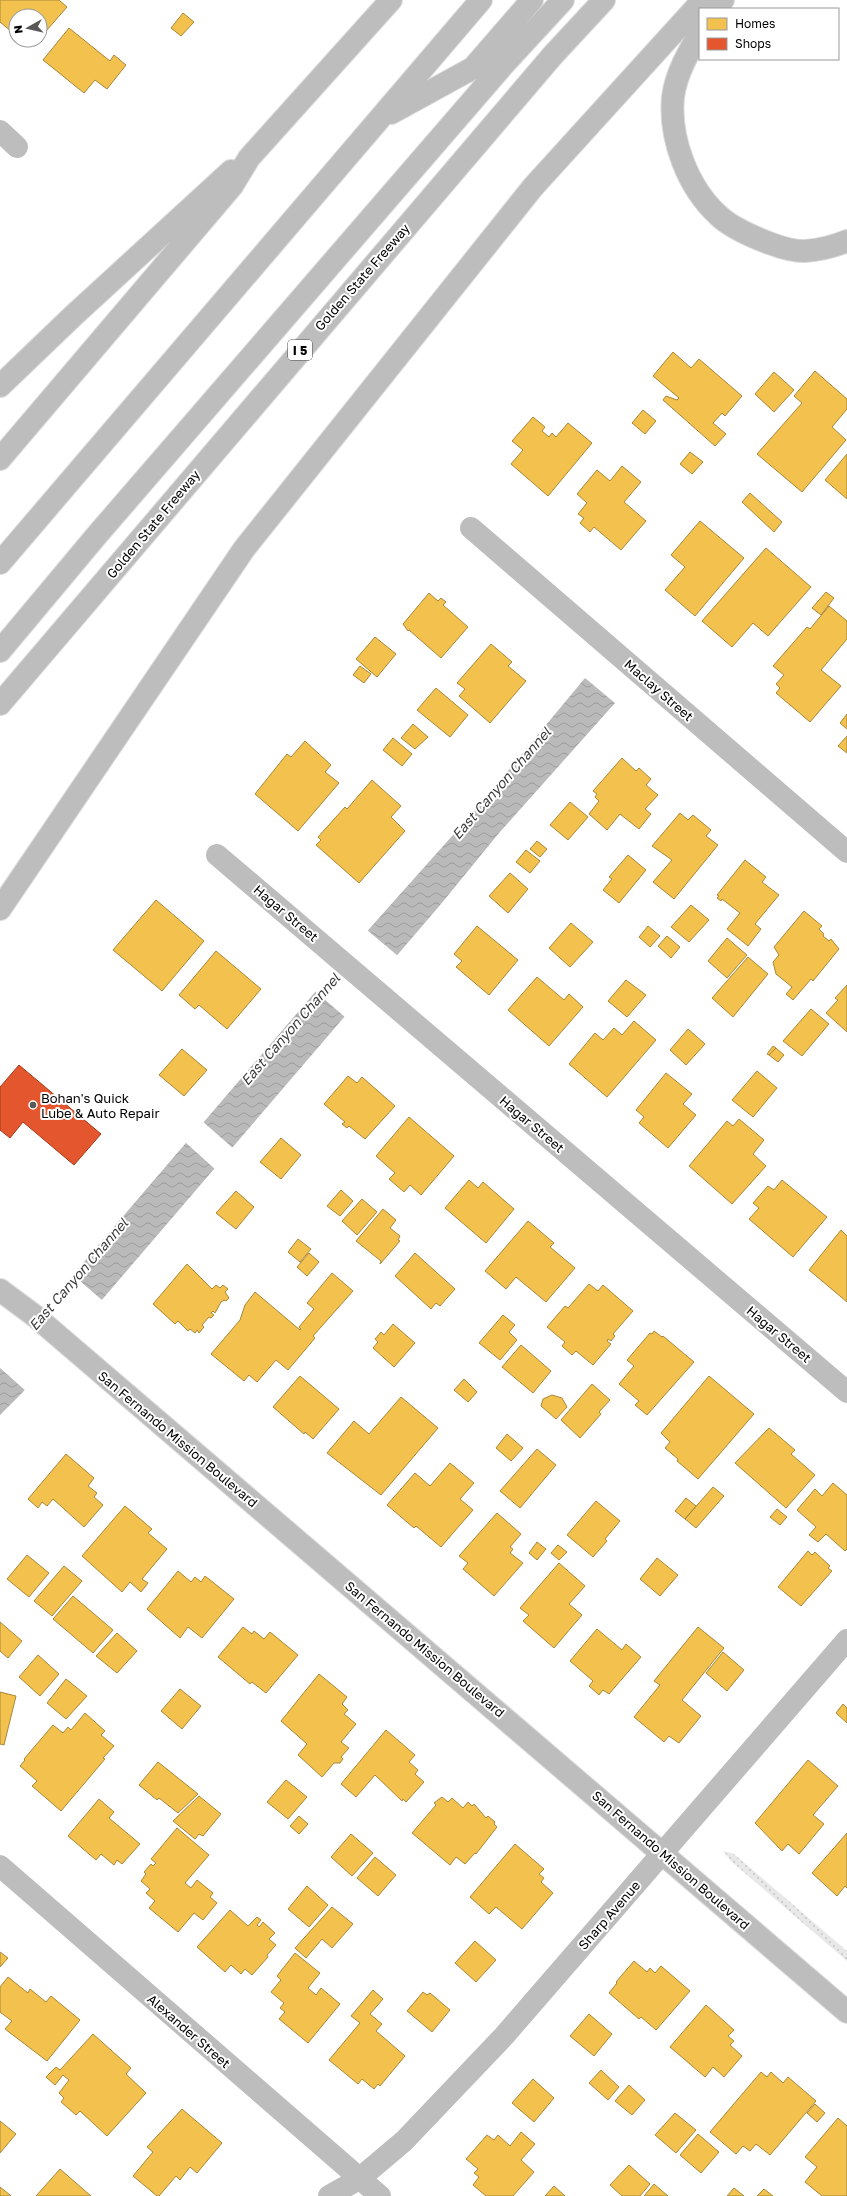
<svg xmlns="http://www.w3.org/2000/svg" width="847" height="2196" font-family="'Golos Text',sans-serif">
<defs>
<pattern id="grass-dots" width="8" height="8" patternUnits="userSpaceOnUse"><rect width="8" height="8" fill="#e8e8e8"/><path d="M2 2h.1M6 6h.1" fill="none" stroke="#c5c5c5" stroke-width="1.8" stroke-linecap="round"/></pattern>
<pattern id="water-waves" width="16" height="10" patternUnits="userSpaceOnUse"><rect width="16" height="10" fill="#bababa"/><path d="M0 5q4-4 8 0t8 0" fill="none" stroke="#9e9e9e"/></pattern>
</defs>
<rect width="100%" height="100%" fill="#fff"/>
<path fill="url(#grass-dots)" d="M723 1851 734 1854 847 1951V1961L732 1862Z"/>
<path fill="url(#water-waves)" d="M585 678 615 703 499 833 441 904 23 1392 0 1415V1360L370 928 477 808Z"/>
<path fill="#fff" d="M367 930 398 956 346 1018 315 991Z
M202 1121 234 1149 216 1170 185 1142Z
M72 1274 103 1301 26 1391 0 1368V1357Z"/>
<path fill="#f2c14e" stroke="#a98737" d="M0 0H59L67 7 40 38V16H16V28L12 32 0 22Z
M183 13 194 22 181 36 171 28Z
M69 28 110 61 114 55 126 65 107 89 95 80 84 93 43 60Z
M673 352 691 368 699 359 742 396 725 416 722 413 713 423 726 434 715 446 663 400 666 396 677 400 679 398 653 376Z
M815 371 847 399V409L832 427 846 440 802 492 757 454 802 403 794 396Z
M774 372 794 390 774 412 755 394Z
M643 410 656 421 645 434 632 423Z
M533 417 545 427 542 431 549 437 552 433 556 437 568 423 592 443 548 496 511 464 523 450 512 441Z
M690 452 703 462 692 474 680 464Z
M847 454V499L825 480Z
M622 466 641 482 624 502 646 521 621 550 594 527 590 532 580 523 584 518 578 514 587 503 577 494 597 470 610 481Z
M750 493 782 522 774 532 742 502Z
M700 521 744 558 695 616 665 590 685 567 671 555Z
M766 548 811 587 768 636 753 623 732 647 702 621Z
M826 592 834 598 821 615 812 608Z
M429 593 438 601 441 598 446 602 443 605 468 627 441 658 409 630 408 631 403 624Z
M829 606 847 621V639L821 670 841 686 810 722 776 693 780 688 776 684 784 675 773 666 807 627 810 629Z
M375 637 396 654 377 677 356 659Z
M491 644 512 662 508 666 526 681 490 723 459 696 465 689 457 683Z
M360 666 371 674 364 683 353 675Z
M436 688 468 715 450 737 417 710Z
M847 714V729L840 723Z
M413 724 428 737 415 749 401 738Z
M847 736V753L838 746Z
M393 738 412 754 402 766 383 750Z
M305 741 331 765 325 772 339 783 298 831 255 794 287 754 291 757Z
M622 758 636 771 639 768 651 779 646 785 658 795 645 809 651 814 639 829 620 814 607 830 589 814 599 801 595 797 597 794 593 791Z
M372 780 401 806 391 817 405 831 359 883 316 845 321 840 318 837 345 807 347 809Z
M570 802 588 817 568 840 550 825Z
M680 813 688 820 693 815 711 830 706 836 718 845 674 899 653 882 672 860 652 846Z
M537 841 547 849 540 857 530 849Z
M526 850 540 861 530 873 516 862Z
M628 855 646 870 619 903 603 890 612 879 609 877Z
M745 860 766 877 762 882 779 895 755 924 761 929 748 946 727 929 740 913 722 899 721 901 717 898 719 896 717 895Z
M510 873 528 889 508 913 489 896Z
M156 900 204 941 162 991 113 950Z
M691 905 709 920 689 942 671 927Z
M804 911 822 926 819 929 824 934 823 936 829 941 831 939 839 949 813 981 811 979 793 1000 786 994 792 987 776 974 773 962 779 955 774 947Z
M571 923 593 942 570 967 549 948Z
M477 926 518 960 489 995 456 967 462 961 454 954Z
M648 926 660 936 650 947 639 937Z
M667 936 680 947 671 958 658 946Z
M727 938 747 955 727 978 708 961Z
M216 951 261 989 227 1029 199 1005 195 1009 179 995Z
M748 957 768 974 733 1017 712 998Z
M537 977 564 1000 569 994 583 1007 549 1046 508 1010Z
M626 980 646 995 627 1017 608 1001Z
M847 985V1032L826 1013 838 1000 835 998Z
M811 1009 829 1024 802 1056 783 1041Z
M634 1021 656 1040 607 1097 569 1064 595 1033 603 1040 614 1028 622 1035Z
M688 1029 705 1044 686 1065 670 1050Z
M773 1046 776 1048 769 1055 767 1054Z
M776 1048 784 1055 778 1062 769 1055Z
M182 1049 207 1070 184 1096 159 1075Z
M757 1071 777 1088 753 1117 732 1100Z
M666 1073 692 1094 683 1104 696 1115 668 1148 639 1123 644 1117 636 1110Z
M348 1076 357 1083 362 1077 395 1106 365 1139 349 1126 347 1128 342 1124 345 1122 324 1104Z
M409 1117 454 1156 421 1195 410 1185 404 1192 389 1179 395 1173 376 1156Z
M739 1119 764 1140 753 1154 766 1166 732 1204 689 1166 727 1121 733 1126Z
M281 1138 301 1155 281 1179 260 1162Z
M469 1180 478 1188 483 1182 514 1209 486 1243 445 1208Z
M782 1180 827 1217 793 1257 749 1219 759 1208 753 1203 768 1186 774 1190Z
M341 1190 353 1201 340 1216 327 1206Z
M236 1191 254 1207 236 1229 216 1213Z
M362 1199 377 1212 357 1235 342 1221Z
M383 1209 396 1220 390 1228 400 1236 398 1240 400 1241 380 1264 381 1261 356 1241Z
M528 1221 554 1243 550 1247 575 1268 546 1302 516 1277 506 1289 485 1271Z
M841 1230 847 1236V1302L809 1270Z
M298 1239 311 1249 300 1262 288 1252Z
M309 1253 319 1262 307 1276 297 1267Z
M415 1253 455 1289 440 1306 436 1303 431 1309 395 1276Z
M187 1264 212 1289 216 1285 220 1288 223 1285 228 1289 225 1292 229 1298 226 1301 224 1300 221 1302 215 1313 213 1311 211 1313 214 1315 211 1318 209 1317 202 1325 204 1327 199 1333 197 1330 195 1333 190 1329 188 1331 178 1321 175 1324 153 1304Z
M332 1273 353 1291 313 1336 315 1338 288 1370 276 1360 257 1382 249 1375 244 1381 211 1354 240 1320 245 1305 255 1292 300 1330 301 1329 299 1327 314 1309 307 1303Z
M589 1284 598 1291 603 1285 633 1311 613 1334 615 1336 611 1341 608 1339 607 1341 611 1344 593 1365 576 1351 572 1355 562 1346 565 1342 547 1327 565 1306 568 1308Z
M503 1315 515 1325 509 1332 517 1340 500 1360 479 1343Z
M393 1324 415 1343 394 1367 373 1348 378 1342 375 1339 381 1332 384 1335Z
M654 1331 662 1337 663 1336 694 1362 647 1415 635 1405 639 1401 619 1384 634 1366 627 1360 650 1333 652 1334Z
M521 1345 551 1371 533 1393 502 1367Z
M300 1376 339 1409 313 1439 305 1432 304 1434 273 1407Z
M709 1376 754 1414 698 1479 677 1461 678 1459 665 1448 670 1442 661 1433Z
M464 1379 477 1392 468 1402 454 1390Z
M592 1384 610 1400 599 1412 601 1414 580 1438 561 1420Z
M552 1395 562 1398 567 1407 556 1419 541 1406 543 1399Z
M401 1397 438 1428 381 1495 327 1453 354 1421 369 1434Z
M769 1428 795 1450 791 1454 815 1475 786 1508 735 1463Z
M507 1434 523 1448 511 1461 496 1448Z
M537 1449 556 1465 520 1508 500 1491Z
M66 1454 94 1478 88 1486 97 1493 94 1497 103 1505 84 1527 53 1499 47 1506 42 1502 38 1508 28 1499Z
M450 1463 474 1483 460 1499 473 1510 441 1547 416 1526 414 1528 387 1505 415 1473 430 1486Z
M833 1483 847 1495V1549L845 1551 826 1534 818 1542 809 1535 816 1527 797 1510 815 1489 822 1496Z
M713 1487 724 1496 696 1528 685 1519Z
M686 1498 696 1506 685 1519 675 1511Z
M596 1501 620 1521 605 1539 607 1541 593 1557 567 1535Z
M125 1506 152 1529 148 1533 167 1549 142 1579 148 1583 141 1592 130 1582 122 1592 82 1556Z
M777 1509 787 1517 780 1525 770 1517Z
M497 1513 521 1534 510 1547 513 1549 510 1553 523 1563 494 1596 463 1569 468 1563 459 1556Z
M537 1542 546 1549 537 1560 529 1553Z
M558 1545 567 1552 559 1560 551 1553Z
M808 1551 812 1555 815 1552 830 1566 828 1568 832 1571 801 1606 778 1587Z
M27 1555 49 1573 29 1597 7 1579Z
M657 1558 678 1575 660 1596 640 1579Z
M559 1563 585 1586 569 1604 582 1615 554 1648 523 1621 529 1615 520 1608Z
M64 1566 82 1581 52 1616 34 1601Z
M178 1571 191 1582 195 1577 201 1582 205 1576 234 1599 202 1638 188 1627 180 1638 147 1609Z
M73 1596 113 1630 93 1653 53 1619Z
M0 1622 22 1641 8 1658 0 1651Z
M243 1627 252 1634 254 1631 264 1639 270 1632 298 1655 266 1693 252 1682 250 1684 218 1657Z
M698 1627 724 1648 682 1700 701 1716 679 1743 669 1736 664 1742 634 1717 660 1685 654 1681Z
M597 1629 622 1650 626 1644 641 1657 609 1694 603 1690 599 1695 589 1686 593 1681 570 1661Z
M117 1633 137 1651 117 1673 96 1656Z
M723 1652 744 1670 727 1691 706 1673Z
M38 1655 59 1674 40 1696 19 1677Z
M319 1674 347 1697 342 1704 348 1710 344 1714 356 1724 341 1742 349 1748 341 1757 343 1759 340 1763H334L322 1777 298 1755 307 1744 281 1721Z
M66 1679 87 1696 66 1719 47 1703Z
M180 1689 201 1706 182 1729 161 1711Z
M0 1692 16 1696 4 1745 0 1744Z
M843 1704 847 1708V1723L836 1713Z
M85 1713 105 1731 101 1735 114 1746 103 1758 105 1759 61 1811 32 1786 37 1781 20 1766 25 1760 24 1759 53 1725 63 1733 68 1727 71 1730Z
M386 1730 415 1755 409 1762 418 1770 415 1774 424 1782 406 1802 403 1799 402 1801 375 1775 356 1797 341 1784Z
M808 1760 838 1786 813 1815 824 1824 799 1854 788 1844 782 1851 755 1823Z
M158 1762 198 1794 178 1813 159 1798 157 1800 139 1785Z
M286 1780 307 1797 288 1819 267 1802Z
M199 1796 221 1814 203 1836 199 1834 195 1839 173 1821Z
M442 1797 448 1802 452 1798 463 1808 468 1802 472 1806 474 1804 486 1818 488 1816 495 1822 494 1824 497 1827 476 1854 475 1853 465 1864 456 1857 450 1865 412 1833 436 1805 434 1803Z
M99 1799 114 1812 109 1818 140 1844 122 1864 117 1860 114 1865 101 1854 96 1860 68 1836Z
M299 1816 308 1824 299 1834 290 1826Z
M177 1828 209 1855 185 1883 191 1888 197 1880 213 1893 210 1897 217 1903 203 1920 194 1913 178 1932 149 1908 155 1901 146 1893 150 1889 141 1881 146 1874 144 1872 151 1864 153 1866 156 1863 151 1859Z
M847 1833V1888L845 1886 837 1896 812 1873Z
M351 1834 373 1853 352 1876 331 1857Z
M515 1844 544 1869 539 1874 544 1878 541 1882 553 1893 522 1929 496 1907 489 1914 470 1897Z
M375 1857 396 1875 378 1896 357 1878Z
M307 1886 328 1905 309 1927 288 1909Z
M332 1907 353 1924 332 1948 322 1939 306 1958 295 1948Z
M230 1910 248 1926 257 1917 261 1920 257 1925 259 1927 263 1922 275 1933 269 1939 276 1945 267 1955 268 1957 252 1975 245 1969 241 1974 231 1965 225 1972 197 1947Z
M475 1941 496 1960 476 1982 455 1963Z
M0 1952 8 1958 0 1967Z
M295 1953 320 1973 308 1988 316 1995 321 1988 340 2004 308 2043 279 2019 285 2012 280 2008 284 2003 271 1992 281 1980 277 1976Z
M634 1961 647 1972 650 1968 655 1973 661 1966 690 1991 656 2030 641 2017 639 2019 609 1993 617 1983 616 1982Z
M8 1977 28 1993 30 1989 46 2002 51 1996 80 2020 47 2061 5 2029 12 2021 0 2012V1987Z
M373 1990 383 1999 370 2014 382 2024 376 2031 405 2056 380 2086 378 2084 374 2089 362 2079 358 2084 329 2060 360 2023 351 2016Z
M423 1992 427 1995 430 1993 450 2010 432 2032 407 2011Z
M706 2005 734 2030 728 2036 734 2041 730 2045 742 2056 724 2077 713 2067 705 2077 670 2047Z
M589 2014 612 2034 594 2056 570 2036Z
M93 2034 131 2068 126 2074 146 2093 107 2136 80 2111 76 2115 61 2102 64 2098 59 2093 69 2080 63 2075 55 2085 46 2077 56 2067 60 2070Z
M601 2070 619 2087 608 2100 589 2083Z
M761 2072 767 2077 771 2072 783 2083 788 2077 816 2101 770 2155 756 2144 750 2151 743 2146 736 2154 710 2132Z
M533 2079 554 2098 534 2122 512 2103Z
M629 2085 645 2100 632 2115 615 2101Z
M815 2104 825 2113 817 2122 807 2113Z
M182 2109 222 2143 197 2173 190 2167 180 2180 176 2176 159 2196H157L133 2176 153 2152 147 2147Z
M675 2113 696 2130 676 2153 655 2135Z
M838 2118 847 2126V2196H822L805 2182 817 2167 805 2157Z
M0 2121 16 2134 0 2153Z
M521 2132 535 2144 521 2160 534 2172 513 2196H486L473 2185 479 2177 474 2173 478 2169 466 2159 487 2135 494 2140 498 2135 510 2146Z
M698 2134 719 2152 701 2173 680 2155Z
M629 2165 650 2184 640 2196H622L610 2185Z
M60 2169 91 2196H36Z
M654 2184 668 2196H644Z
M554 2186 565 2196H545Z
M0 2187 10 2195 11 2196H0Z
M734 2188 744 2196H727Z
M764 2189 773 2196H757Z"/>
<path fill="#e4572e" stroke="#a03d20" d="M19 1065 101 1134 74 1165 23 1122 10 1138 0 1130V1087Z"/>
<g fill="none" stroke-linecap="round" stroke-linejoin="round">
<defs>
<path id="major" d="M0 1290 35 1316 847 2012"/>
<path id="highway" d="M716 9 723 0
M700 33C688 53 676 74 673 97 669 139 688 188 719 216 735 231 784 252 805 251 818 250 835 246 847 241
M391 113 473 68 532 0
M0 386 73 316 231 171
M0 459 232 186 249 158 391 0
M0 563 481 0
M0 651 97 535 504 64 563 0
M0 704 553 55 604 0
M0 909 244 549 533 187 703 0"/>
</defs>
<use href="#major" stroke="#dbdbdb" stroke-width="24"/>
<use href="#highway" stroke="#dbdbdb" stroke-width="24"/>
<path stroke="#bdbdbd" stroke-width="22" d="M0 131 17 147
M471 528 847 852
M217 855 847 1392
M0 1866 380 2196
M329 2196 359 2179 404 2141 504 2036 847 1640"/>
<use href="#major" stroke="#bdbdbd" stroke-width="22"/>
<use href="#highway" stroke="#bdbdbd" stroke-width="22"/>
</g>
<circle fill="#595959" stroke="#fff" stroke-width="1.5" cx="33" cy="1105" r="4"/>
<g text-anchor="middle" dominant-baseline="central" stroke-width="4" stroke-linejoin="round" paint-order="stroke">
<rect fill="#fff" stroke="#4c4c4c" stroke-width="1" x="288" y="340" width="24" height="20" rx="3"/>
<g font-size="12" font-weight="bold" fill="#000">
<text x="300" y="350">I 5</text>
</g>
<g font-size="13" fill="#000" stroke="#fff">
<text transform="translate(362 277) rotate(-49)">Golden State Freeway</text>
<text transform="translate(153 524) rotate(-50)">Golden State Freeway</text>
<text transform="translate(659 690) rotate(41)">Maclay Street</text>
<text transform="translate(286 913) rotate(40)">Hagar Street</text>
<text transform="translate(532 1124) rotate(40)">Hagar Street</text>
<text transform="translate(779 1334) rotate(40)">Hagar Street</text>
<text transform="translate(178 1439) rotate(40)">San Fernando Mission Boulevard</text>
<text transform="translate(425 1649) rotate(40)">San Fernando Mission Boulevard</text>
<text transform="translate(671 1860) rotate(41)">San Fernando Mission Boulevard</text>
<text transform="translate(609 1915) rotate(-49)">Sharp Avenue</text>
<text transform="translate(189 2031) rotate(41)">Alexander Street</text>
</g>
<g font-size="13" fill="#000" stroke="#fff" text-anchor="start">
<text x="41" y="1098">Bohan's Quick<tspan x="41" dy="15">Lube &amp; Auto Repair</tspan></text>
</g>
<g font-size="14" font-style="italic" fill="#3d3d3d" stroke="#fff">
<text transform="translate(501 783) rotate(-49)">East Canyon Channel</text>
<text transform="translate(290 1029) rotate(-49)">East Canyon Channel</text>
<text transform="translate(78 1274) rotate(-49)">East Canyon Channel</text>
</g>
</g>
<rect x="699" y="8" width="140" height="52" fill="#ffffff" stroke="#999999"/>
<rect x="707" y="18" width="20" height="12" fill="#f2c14e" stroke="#999999"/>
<text x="735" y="28" font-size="12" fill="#000000">Homes</text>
<rect x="707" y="38" width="20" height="12" fill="#e4572e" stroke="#999999"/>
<text x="735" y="48" font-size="12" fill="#000000">Shops</text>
<g transform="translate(28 28) rotate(262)"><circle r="19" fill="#ffffff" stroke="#999999"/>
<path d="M0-3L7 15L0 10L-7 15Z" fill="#595959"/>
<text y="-6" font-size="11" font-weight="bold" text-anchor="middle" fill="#000000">N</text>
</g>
</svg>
